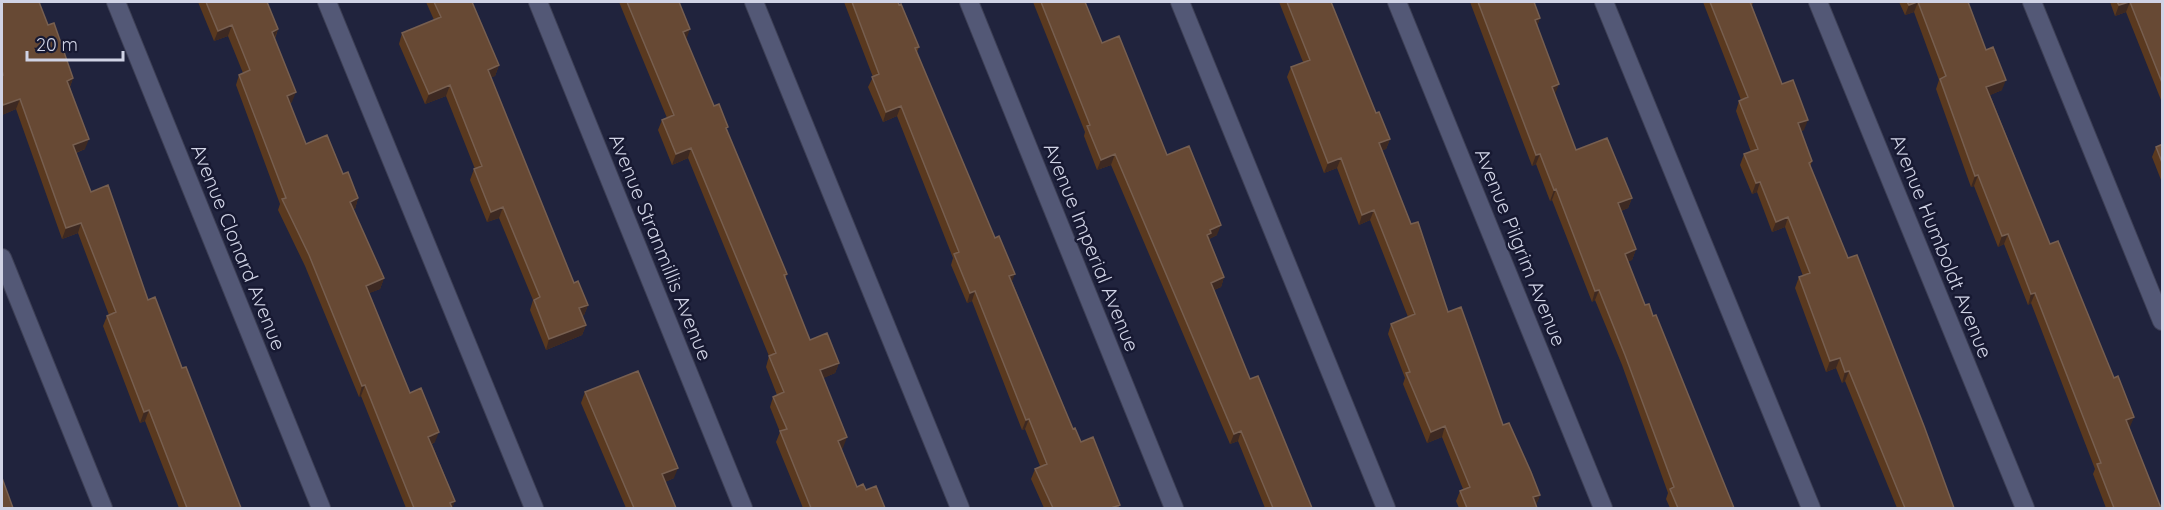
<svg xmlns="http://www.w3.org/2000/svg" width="2164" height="510" font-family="Quicksand,sans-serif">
<rect width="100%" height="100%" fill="#20233d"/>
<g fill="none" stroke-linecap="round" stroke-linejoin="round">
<defs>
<path id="minor" d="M116 2 321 508
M327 2 534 508
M538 2 743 508
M754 2 960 508
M969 2 1174 508
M1180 2 1386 508
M1397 2 1603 508
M1604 2 1811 508
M1818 2 2025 508
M2032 2 2162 321
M2 258 103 508"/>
</defs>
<use href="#minor" stroke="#3d3f55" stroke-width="20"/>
<use href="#minor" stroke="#535876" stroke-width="18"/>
</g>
<path fill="#5a391f" d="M2 2 48 25 73 78 70 87 85 149 76 153 91 192 148 300 182 368 241 508H179L145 421 140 423 103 326 107 316 109 315 78 233 62 239 16 109 2 115Z
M198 2H267L278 29 275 39 292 102 290 103 306 144 343 174 358 198 355 209H353L384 278 380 289 369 293 410 393 435 442 432 444 455 501 452 508H406L361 396 359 397 305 266 278 210 280 204 236 85 239 75 243 73 228 36 214 41Z
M426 2H472L499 65 495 76 491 77 574 283 588 305 584 315 582 316 586 325 582 335 546 350 530 310 533 300 499 218 487 222 470 180 474 169H475L446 96 425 104 399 44 402 33 434 20Z
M619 2H679L686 39 714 106 727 131 787 274 785 279 810 340 839 363 835 373 823 378 843 448 841 449 857 487 866 490 885 508H803L776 442 780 432 770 407 773 397 777 395 766 367 769 356 688 158 672 165 658 130 662 120 667 118Z
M844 2H898L919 47 917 52 1073 429 1120 505 1118 508H1044L1031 479 1035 469 1040 466 1025 429 1022 430 972 301 967 303 951 265 953 258 897 116 883 122 868 87 873 77Z
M1033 2H1085L1102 43 1167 155 1217 235 1209 239 1224 277 1221 287 1214 290 1250 379 1312 508H1265L1238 441 1230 444 1111 165 1097 170 1084 136 1085 132Z
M1279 2H1331L1376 113 1390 139 1386 149 1382 150 1411 224 1448 312 1503 425 1540 495 1536 505 1537 508H1459L1456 501 1460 491 1463 489 1442 437 1427 443 1403 384 1405 378 1388 334 1391 324 1408 317 1370 220 1359 225 1337 168 1324 173 1287 77 1291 67 1303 62Z
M1470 2H1534L1540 18 1537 26 1555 95 1576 150 1632 198 1628 208 1621 211 1636 249 1632 260 1628 261 1645 305 1653 316 1734 508H1670L1666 499 1668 493 1622 365 1595 300 1592 302 1552 200 1550 201 1536 164 1532 166Z
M1703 2H1753L1752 6 1782 84 1804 130 1801 131 1812 161 1810 167 1954 508H1897L1845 381 1842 383 1836 368 1826 372 1795 288 1799 277 1803 276 1785 227 1772 232 1757 192 1752 194 1740 165 1744 154 1751 152 1736 111 1739 101 1741 100Z
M1899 2H1968L1986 50 2002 90 1990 95 2050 244 2114 378 2134 417 2129 427 2161 508H2106L2093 474 2095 469 2031 303 2028 305 2004 244 1998 247 1974 186 1971 187 1936 89 1939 80 1914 12 1905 15Z
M2110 2H2163V105L2126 12 2115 16Z
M2163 144V185L2152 157 2156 147Z
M585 392 674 478 665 482 676 508H626L581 403Z"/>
<path fill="#3d2922" d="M1918 2 1914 12 1905 15 1909 5Z
M2130 2 2126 12 2115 16 2119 5Z
M1540 18 1536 28 1535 20Z
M232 25 228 36 214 41 218 31Z
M278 29 274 39 272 32Z
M690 29 686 40 683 32Z
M499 65 495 76 484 80 488 70Z
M73 78 69 89 67 81Z
M2006 80 2002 90 1983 98 1986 87Z
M1559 84 1555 94 1552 87Z
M450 85 446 96 425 104 429 94Z
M296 92 292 102 283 106 287 96Z
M20 99 16 109 2 115V109L3 105Z
M901 106 897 116 883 122 886 112Z
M1808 120 1804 130 1794 134 1798 123Z
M89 139 85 149 69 155 73 145Z
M1390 139 1386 149 1376 153 1379 143Z
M691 148 688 158 672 165 676 154Z
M1115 154 1111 165 1097 170 1101 160Z
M1540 154 1536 164 1532 166 1536 155Z
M1341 158 1337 168 1324 173 1328 163Z
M1978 175 1974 186 1971 187 1975 176Z
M1760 182 1757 192 1752 194 1756 183Z
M1556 189 1552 200 1550 201 1554 190Z
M358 198 355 209 346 212 350 202Z
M1632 198 1628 208 1614 214 1618 203Z
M503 207 499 218 487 222 491 212Z
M1374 210 1370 220 1359 225 1362 215Z
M1788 217 1785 227 1772 232 1776 222Z
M81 223 78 233 62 239 66 228Z
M1221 225 1217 235 1209 239 1207 235 1210 230Z
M2008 234 2004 244 1998 247 2002 236Z
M1636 249 1632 260 1621 264 1625 254Z
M1015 274 1011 284 1009 276Z
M1224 277 1221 287 1207 293 1211 283Z
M384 278 380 289 362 296 366 286Z
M1599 290 1595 300 1592 302 1595 291Z
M975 291 972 301 967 303 970 293Z
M2035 293 2031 303 2028 305 2031 294Z
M588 305 584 315 576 319 579 308Z
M586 325 582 335 546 350 549 339Z
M1840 358 1836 368 1826 372 1830 361Z
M839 363 835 373 817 381 820 370Z
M1849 371 1845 381 1842 383 1845 372Z
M365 385 361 396 359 397 362 386Z
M149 410 145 421 140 423 144 412Z
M2134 417 2130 427 2123 430 2126 420Z
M1029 419 1025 429 1022 430 1026 420Z
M1445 426 1442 437 1427 443 1431 432Z
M1241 431 1238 441 1230 444 1234 434Z
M439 432 435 442 425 447 428 437Z
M847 437 843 448 834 452 838 441Z
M678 468 674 478 658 485 662 474Z
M1540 495 1536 505 1533 497Z
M455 501 452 508 450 503Z"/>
<path fill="#674934" stroke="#775f50" stroke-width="1.5" d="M2 2H39L48 25 54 23 73 78 67 81 89 139 73 145 91 192 108 185 148 300 155 297 182 368 186 367 241 508H187L149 410 144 412 107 316 116 312 81 223 66 228 20 99 3 105 2 102V75H3L2 70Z
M206 2H267L278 29 272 32 296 92 287 96 306 144 327 135 343 174 348 172 358 198 350 202 384 278 366 286 410 393 421 388 439 432 428 437 455 501 450 503 452 508H414L365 385 362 386 309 255 282 199 286 198 239 75 250 70 232 25 218 31Z
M434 2H472L499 65 488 70 574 283 578 281 588 305 579 308 586 325 549 339 534 300 540 297 503 207 491 212 474 169 482 166 450 85 429 94 402 33 441 17Z
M627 2H679L690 29 683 32 714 106 719 104 728 127 726 128 787 274 784 275 810 340 827 333 839 363 820 370 847 437 838 441 857 487 863 484 866 490 876 486 885 508H811L780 431 787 429 773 397 784 392 769 356 776 353 691 148 676 154 662 120 674 115Z
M852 2H898L899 5 901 4 919 47 915 48 995 238 999 236 1015 274 1009 276 1073 429 1075 428 1081 442 1093 437 1120 505 1111 508H1053L1035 469 1047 464 1029 419 1026 420 975 291 970 293 954 254 959 252 901 106 886 112 872 77 879 74Z
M1041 2H1085L1102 43 1119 36 1167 155 1189 146 1221 225 1210 230 1211 233 1207 235 1224 277 1211 283 1250 379 1258 376 1312 508H1273L1241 431 1234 434 1115 154 1101 160 1087 126 1090 125Z
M1287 2H1331L1376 113 1379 112 1390 139 1379 143 1411 224 1418 222 1448 312 1461 307 1503 425 1509 423 1531 472 1540 495 1533 497 1537 508H1467L1460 491 1470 487 1445 426 1431 432 1406 373 1410 372 1391 324 1415 314 1374 210 1362 215 1341 158 1328 163 1291 67 1310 60Z
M1478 2H1534L1540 18 1535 20 1559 84 1552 87 1576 150 1607 138 1632 198 1618 203 1636 249 1625 254 1645 305 1649 304 1653 316 1656 315 1734 508H1678L1670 489 1674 487 1625 355 1599 290 1595 291 1556 189 1554 190 1540 154 1536 155Z
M1710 2H1750L1782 84 1793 80 1808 120 1798 123 1812 161 1809 163 1848 258 1857 255 1924 426 1954 508H1905L1849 371 1845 372 1840 358 1830 361 1799 277 1810 273 1788 217 1776 222 1760 182 1756 183 1744 154 1758 149 1739 101 1748 97Z
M1907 2H1917L1909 5Z
M1918 2H1968L1986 50 1993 47 2006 80 1986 87 2050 244 2058 241 2114 378 2118 376 2134 417 2126 420 2161 508H2114L2097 464 2101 463 2035 293 2031 294 2008 234 2002 236 1978 175 1975 176 1940 79 1946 76Z
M2117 2H2129L2119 5Z
M2130 2H2163V85Z
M2163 144V165L2156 147Z
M638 371 678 468 662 474 676 508H634L585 392Z
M2 478 13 508H2Z"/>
<g text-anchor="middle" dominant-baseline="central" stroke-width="5" stroke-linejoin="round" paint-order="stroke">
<g font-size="20" fill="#d0d3e5" stroke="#171932">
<text transform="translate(1942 246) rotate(68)">Avenue Humboldt Avenue</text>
<text transform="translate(239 247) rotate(68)">Avenue Clonard Avenue</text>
<text transform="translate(661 247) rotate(68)">Avenue Stranmillis Avenue</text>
<text transform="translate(1092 247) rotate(68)">Avenue Imperial Avenue</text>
<text transform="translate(1521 247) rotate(68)">Avenue Pilgrim Avenue</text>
</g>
</g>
<rect width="2164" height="510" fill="none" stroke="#d0d3e5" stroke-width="6"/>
<path d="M27 51v9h96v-9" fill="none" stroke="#d0d3e5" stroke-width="3"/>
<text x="36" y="51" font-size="18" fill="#d0d3e5" stroke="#171932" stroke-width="4.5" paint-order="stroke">20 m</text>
</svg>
